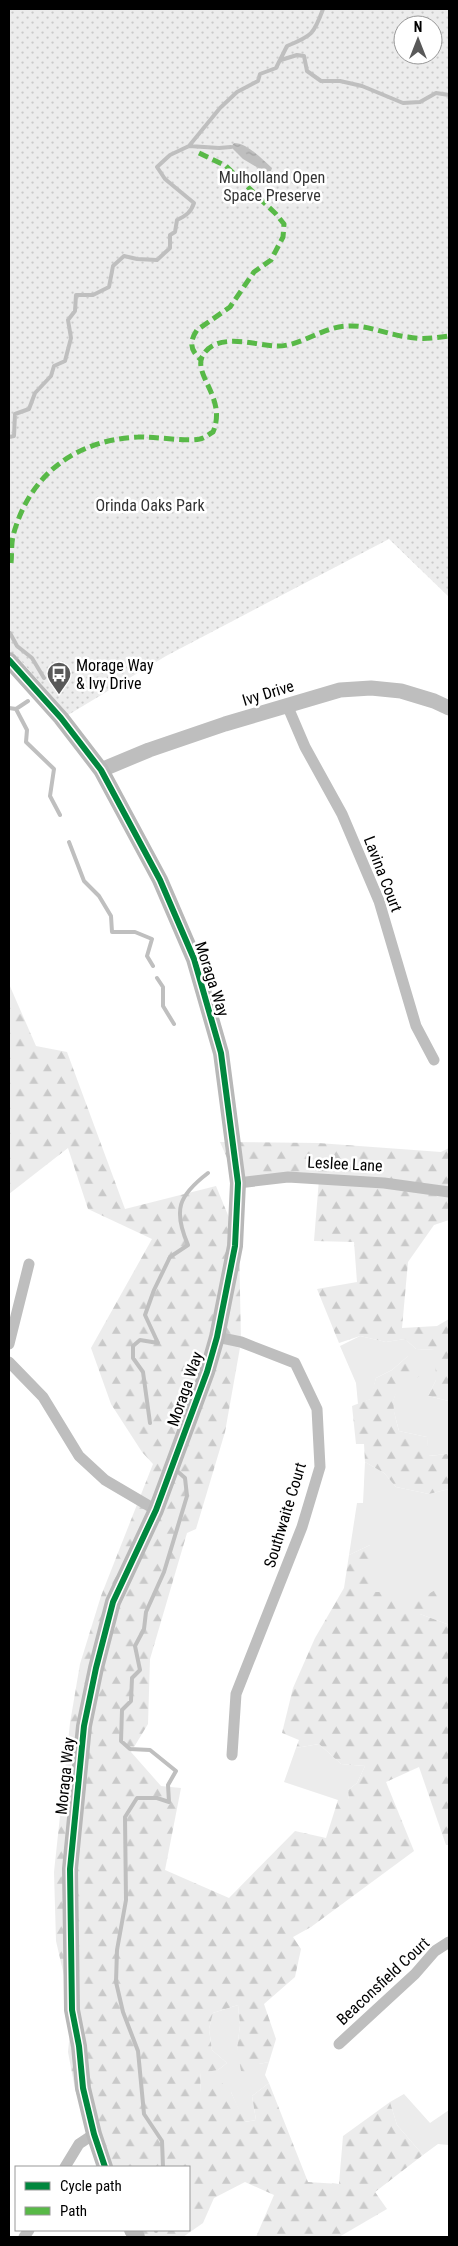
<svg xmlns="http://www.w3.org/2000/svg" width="458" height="2246" font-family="'Roboto Condensed',sans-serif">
<defs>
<pattern id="forest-firs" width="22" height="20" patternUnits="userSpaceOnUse" patternTransform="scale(1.25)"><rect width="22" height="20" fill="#ececec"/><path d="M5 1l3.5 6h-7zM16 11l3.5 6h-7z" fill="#c9c9c9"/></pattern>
<pattern id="park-dots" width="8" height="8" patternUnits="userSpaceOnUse" patternTransform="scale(1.25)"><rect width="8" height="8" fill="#ececec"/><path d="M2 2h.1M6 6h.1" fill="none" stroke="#c9c9c9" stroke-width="1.8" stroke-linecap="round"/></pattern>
<pattern id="water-ripples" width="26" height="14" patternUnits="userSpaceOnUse" patternTransform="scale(1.25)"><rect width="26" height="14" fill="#bfbfbf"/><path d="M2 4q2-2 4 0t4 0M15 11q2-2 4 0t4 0" fill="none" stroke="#a2a2a2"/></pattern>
</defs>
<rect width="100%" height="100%" fill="#fff"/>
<path fill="#ececec" d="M360 1336 386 1342 405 1339 416 1349 436 1350V1380L428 1396 449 1401V1458L447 1454 428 1456 427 1437 399 1431 392 1404 408 1356 392 1370 376 1378 371 1399 358 1404 356 1383 340 1346Z
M365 1462 384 1473 396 1487 429 1494 449 1489V1627L447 1624 420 1614 401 1611 370 1593V1545L349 1555 357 1503H363Z
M319 1744 341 1764 365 1766 357 1783 348 1790 349 1800H338L284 1782 296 1748Z
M238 2005 240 2025 237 2049 259 2064 269 2062 265 2075 269 2083 252 2096 256 2120 244 2122 231 2092 201 2094 200 2072 218 2070 227 2063 212 2050 209 2029 213 2013Z
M404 2094 430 2123 449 2110V2145L438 2144 423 2155 397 2125 390 2102Z"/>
<path fill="url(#forest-firs)" d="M9 984 36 1046 67 1052 125 1209 216 1186 239 1242 241 1342 225 1432 196 1529 187 1533 150 1659 148 1724 131 1752 161 1786 181 1788 165 1870 229 1898 295 1831 326 1838 338 1800H349L348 1790 357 1783 365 1766 341 1764 319 1744 296 1748 299 1740 282 1733 293 1688 315 1638 344 1588 349 1555 370 1545V1592H390L401 1610 437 1589 446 1599 420 1614 447 1624 449 1627V1845H446L419 1767 386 1782 414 1851 311 1927 293 1937 301 1949 295 1977 264 2004 276 2039 269 2062 259 2064 249 2074 241 2071 237 2049 240 2025 238 2005 213 2013 209 2029 212 2050 227 2063 218 2070 200 2073 201 2093 219 2080 231 2092 245 2122 256 2120 252 2096 269 2083 308 2182 339 2184 343 2136 390 2102 397 2125 423 2155 375 2192 387 2209 339 2237H256L274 2195 245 2182 214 2198 203 2223 183 2237H141L134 2230H189V2167H100L75 2089 68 2052 72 2010 56 1941 54 1872 70 1723 80 1664 101 1596 153 1464 142 1452 111 1404 91 1348 152 1239 88 1209 68 1148 9 1194Z
M220 1142 318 1143 441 1152 449 1148V1220L434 1225 408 1262 402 1328 437 1326 449 1319V1401L428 1396 436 1380 435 1350 416 1349 405 1339 386 1342 360 1336 339 1343 317 1289 357 1282 354 1242 314 1241 319 1179 238 1183Z
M408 1356 420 1376C389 1394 390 1397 399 1431L427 1437 429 1456 447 1454 449 1458V1489L429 1494 396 1487 384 1473 365 1462 364 1444H356L352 1406 370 1399 376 1378 392 1370Z"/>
<path fill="url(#park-dots)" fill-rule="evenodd" d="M9 9H449V597L389 539 166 656 68 715 23 663 9 651ZM403 25H433V55H403Z"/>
<path fill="url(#water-ripples)" d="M234 143C247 143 262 159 272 168L271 171 265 172 243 159 231 147Z"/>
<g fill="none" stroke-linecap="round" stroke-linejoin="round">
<path stroke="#bfbfbf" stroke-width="4" d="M281 60 297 55 304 56 307 71 321 81H340L362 86 403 103 420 102 436 93 449 95
M189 146 219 148 231 147
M9 437 14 436 15 414 29 409 35 393 51 376 54 366 65 361 71 338 68 320 75 311 76 295H93L109 287 113 266 124 256 137 259 157 260 170 248V235L175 232 177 220C186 216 191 212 194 203L165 179 157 167 170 155 189 146 220 108 237 92 258 81 260 74 276 68 287 46C312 36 314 34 323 9
M10 633 17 646 32 658 44 678
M9 708 16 709 27 730 26 742 54 769 50 796 60 815
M16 709 28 701
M69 842 84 881 99 896 111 916 112 932H135L152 939 147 956 153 966
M157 978 163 987V1006L174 1024
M150 1423 143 1372 133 1358V1346L140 1340 158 1343 145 1315 154 1290 170 1257 188 1245C173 1210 178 1196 208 1173
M163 2167 162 2141 144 2114 138 2051 123 2012 116 1982 117 1950 126 1900 125 1817 137 1798H157L169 1802 168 1785 176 1771 150 1750 130 1749 121 1741 122 1710 131 1701 132 1678 140 1670 135 1646 144 1629 146 1612 164 1572 187 1496 185 1478 176 1470
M156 2231V2230"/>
<path stroke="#bebebe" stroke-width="11" d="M287 705 305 747 342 814 379 901 416 1026 434 1060
M238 1183 288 1177 384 1183 449 1192
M217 1337 241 1342 295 1363 317 1409 320 1467 302 1527 236 1694 232 1755
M9 1344 29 1264
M9 1362 43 1397 79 1456 105 1480 156 1510
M339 2044 415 1974 435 1951 449 1942
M65 2167 79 2144 94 2134
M24 2237 29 2230"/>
<path stroke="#bebebe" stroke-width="15" d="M101 770 149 750 225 724 340 690 371 688 401 691 434 701 449 708"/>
<path stroke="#b8b8b8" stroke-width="16" d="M9 660 61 718 101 770 160 880 194 959 221 1053 238 1183 235 1246 217 1337 207 1372 156 1510 113 1602 96 1668 84 1726 70 1869 72 2010 79 2046 83 2088 94 2134 105 2167
M132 2230 137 2237"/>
<path stroke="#58b947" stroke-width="5" stroke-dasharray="10 5" stroke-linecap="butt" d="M199 153 226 166 276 214 284 224 283 237 271 260 254 272 230 307 197 330C189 342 190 350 201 360
M11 563C12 555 11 545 13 536 29 475 75 440 138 437 152 436 193 443 203 438 206 437 209 434 213 432 227 399 194 376 202 357 215 331 254 345 276 346 301 347 323 326 348 326 369 325 388 335 408 337 422 340 435 338 449 336"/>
<defs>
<path id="cycleway" d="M9 660 61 718 101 770 160 880 194 959 221 1053 238 1183 235 1246 217 1337 207 1372 156 1510 113 1602 96 1668 84 1726 70 1869 72 2010 79 2046 83 2088 94 2134 105 2167"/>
</defs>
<use href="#cycleway" stroke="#fff" stroke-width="9"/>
<use href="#cycleway" stroke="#00873e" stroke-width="6"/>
</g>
<defs>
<symbol id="bus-pin" viewBox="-11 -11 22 30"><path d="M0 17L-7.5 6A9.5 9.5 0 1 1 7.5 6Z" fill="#595959" stroke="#fff"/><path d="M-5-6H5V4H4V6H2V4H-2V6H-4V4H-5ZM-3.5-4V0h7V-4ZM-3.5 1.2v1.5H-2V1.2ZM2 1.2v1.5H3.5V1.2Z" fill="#fff"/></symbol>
</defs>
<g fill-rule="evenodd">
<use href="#bus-pin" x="45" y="660" width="28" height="38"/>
</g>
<g text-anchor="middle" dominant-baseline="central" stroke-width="5" stroke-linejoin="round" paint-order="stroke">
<g font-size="16" fill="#333" stroke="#fff">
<text x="272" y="177">Mulholland Open<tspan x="272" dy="18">Space Preserve</tspan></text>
<text x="150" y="505">Orinda Oaks Park</text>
</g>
<g font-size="16" fill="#000" stroke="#fff" text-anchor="start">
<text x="76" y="665">Morage Way<tspan x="76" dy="18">&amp; Ivy Drive</tspan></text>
</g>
<g font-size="16" fill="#000" stroke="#fff">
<text transform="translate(268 693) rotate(-17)">Ivy Drive</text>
<text transform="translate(383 874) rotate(69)">Lavina Court</text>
<text transform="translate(212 979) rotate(72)">Moraga Way</text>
<text transform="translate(345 1164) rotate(3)">Leslee Lane</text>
<text transform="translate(185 1389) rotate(-71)">Moraga Way</text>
<text transform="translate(285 1515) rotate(-73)">Southwaite Court</text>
<text transform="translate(65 1776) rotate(-84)">Moraga Way</text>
<text transform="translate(383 1981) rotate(-43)">Beaconsfield Court</text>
</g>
</g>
<rect width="458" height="2246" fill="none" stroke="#000000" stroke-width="20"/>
<rect x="15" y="2166" width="175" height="65" fill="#ffffff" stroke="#999999"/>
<rect x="25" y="2182" width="25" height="8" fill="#00873e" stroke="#999999"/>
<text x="60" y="2191" font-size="15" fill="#000000">Cycle path</text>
<rect x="25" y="2207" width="25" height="8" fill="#58b947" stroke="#999999"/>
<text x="60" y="2216" font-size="15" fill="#000000">Path</text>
<g transform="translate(418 40)"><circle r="24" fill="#ffffff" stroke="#999999"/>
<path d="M0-4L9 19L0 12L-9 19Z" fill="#595959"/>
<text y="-8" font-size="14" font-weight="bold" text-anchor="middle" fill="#000000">N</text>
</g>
</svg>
